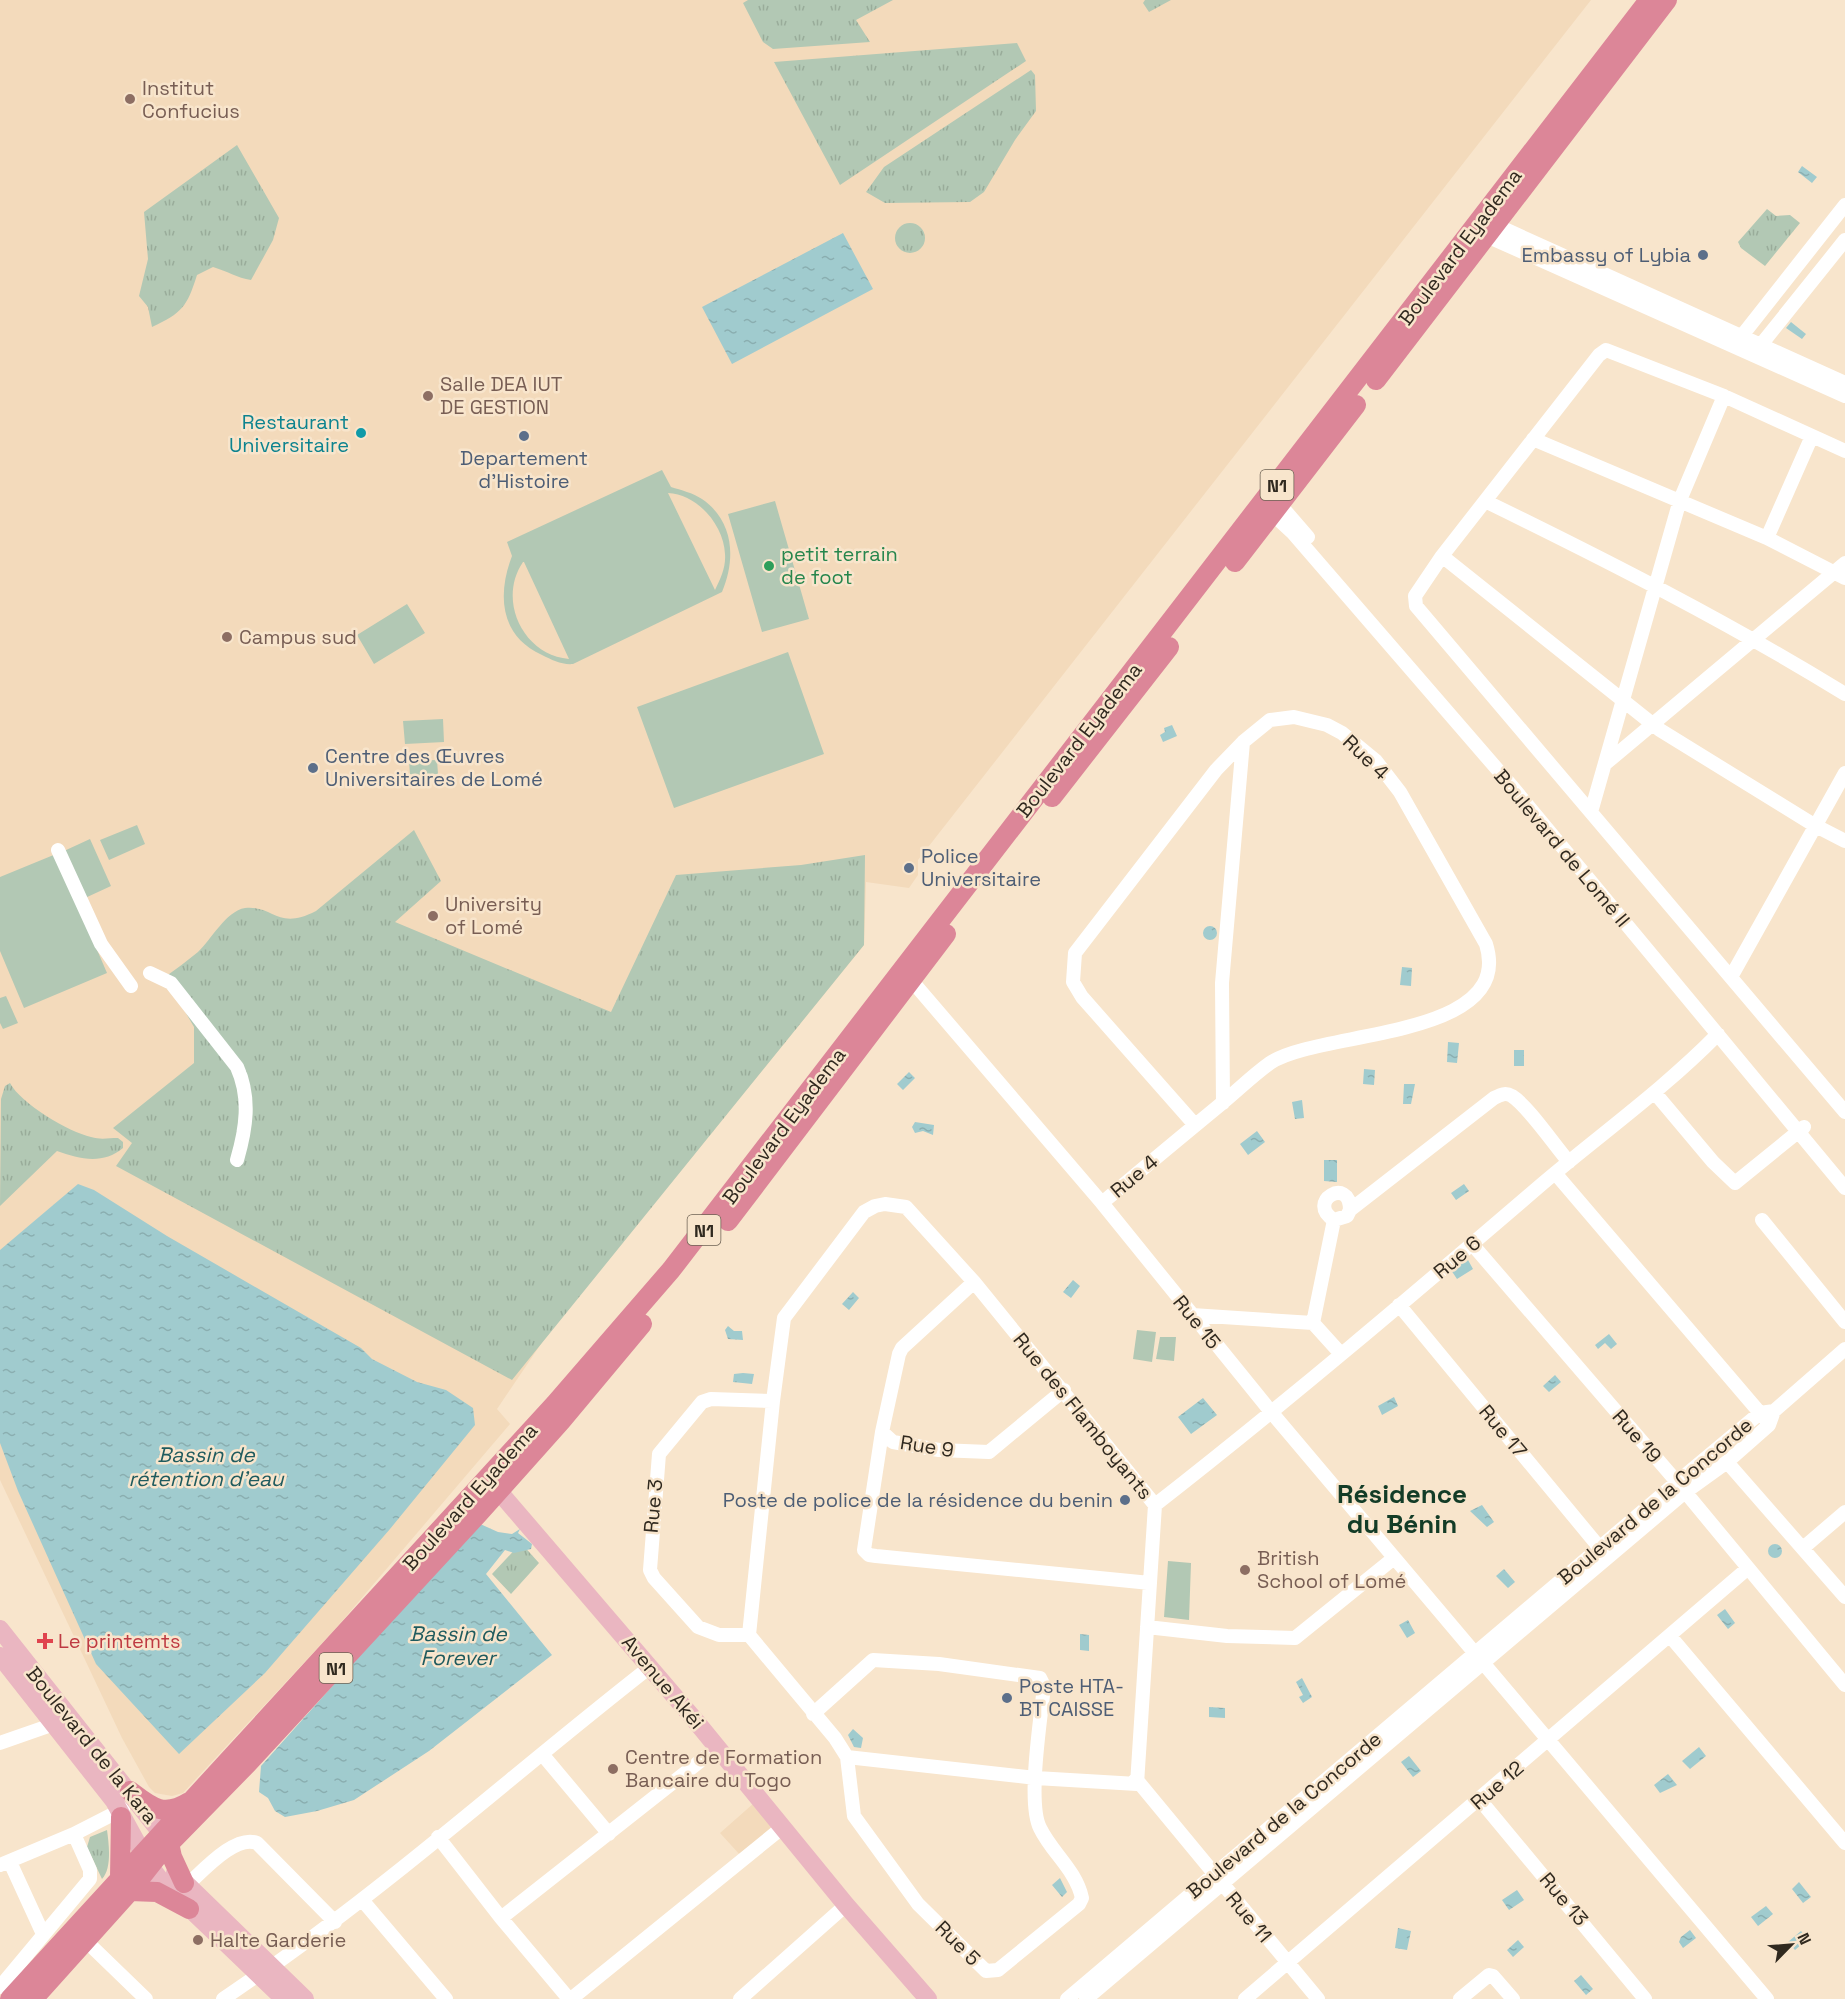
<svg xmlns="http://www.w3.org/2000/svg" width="1845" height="1999" font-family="'Space Grotesk',sans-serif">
<defs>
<pattern id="grass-tufts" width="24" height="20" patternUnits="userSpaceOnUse" patternTransform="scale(1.5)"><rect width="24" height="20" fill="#b2c8b4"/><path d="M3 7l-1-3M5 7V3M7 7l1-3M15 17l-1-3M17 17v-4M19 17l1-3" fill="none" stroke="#99ac9a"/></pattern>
<pattern id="water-ripples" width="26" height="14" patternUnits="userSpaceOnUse" patternTransform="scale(1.5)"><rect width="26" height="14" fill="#a0cbce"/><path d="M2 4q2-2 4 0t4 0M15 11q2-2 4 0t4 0" fill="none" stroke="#8aaeb0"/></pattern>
</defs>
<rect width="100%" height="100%" fill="#f8e5cc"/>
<path fill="#f3dabb" d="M0 0H1591L918 860V875L909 888 866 882 864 945 545 1338 497 1409 510 1424 337 1627 183 1793 172 1796 155 1793 149 1787 122 1738 0 1480Z
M754 1803 774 1827 741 1856 720 1833Z"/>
<path fill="url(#grass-tufts)" d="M748 0H893L856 20 870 42 773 49 763 42 743 3Z
M1145 0H1171L1149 12 1143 3Z
M1017 43 1026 61 840 185 774 62Z
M1031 70 1035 75 1036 111 1015 140 984 192 970 202 885 203 866 192 884 167Z
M237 145 279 218 273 240 251 280C237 278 227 271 213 267L197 275C187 307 182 313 152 327L148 307 139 296 148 259 144 212Z
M1767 209 1776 216 1790 215 1800 223 1765 266 1741 248 1738 242Z
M895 238a15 15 0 1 1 30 0a15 15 0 1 1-30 0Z
M414 830 441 881 395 922 611 1012 676 875 801 865 865 855 864 945 512 1380 116 1166 132 1143 113 1128 194 1063V1027L165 977C176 969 187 961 198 952 211 940 226 911 245 908 274 905 277 931 316 911Z
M10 1083C21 1104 69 1132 91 1137 101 1140 108 1138 118 1138L123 1142V1148C103 1165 79 1159 57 1151L0 1206 1 1099 5 1086Z
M521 1543 539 1563 511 1594 492 1574Z
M107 1830C109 1844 112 1869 102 1879L87 1847 90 1837Z"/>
<path fill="#b2c8b4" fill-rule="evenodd" d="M662 470 671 487C681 490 693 493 702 499 734 521 736 559 722 592L573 664C562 665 552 660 542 655 500 636 497 595 512 556L507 542ZM668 493C697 494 724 525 725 554 726 567 721 578 715 590ZM523 562H524L569 659C523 655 497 600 523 562Z
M775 501 809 619 762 632 728 514Z
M407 604 425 633 374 664 357 635Z
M788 652 824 754 674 808 637 707Z
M443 719 444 742 405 744 403 721Z
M437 760 438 774 410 775 409 761Z
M137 825 145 844 109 860 100 840Z
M90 839 111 886 85 898 64 851Z
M56 854 107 973 24 1008 0 951V877Z
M6 996 18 1023 3 1029 0 1023V998Z
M1137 1330 1156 1332 1152 1362 1133 1359Z
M1160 1337H1176L1174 1361 1156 1359Z
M1168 1561 1191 1563 1189 1620 1164 1617Z"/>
<path fill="url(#water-ripples)" d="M1802 166 1817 177 1812 183 1798 172Z
M843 233 873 289 732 364 702 307Z
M1791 322 1806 334 1802 339 1786 328Z
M1172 725 1177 736 1163 742 1160 735 1165 732 1164 728Z
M1203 933a7 7 0 1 1 14 0a7 7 0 1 1-14 0Z
M1402 967 1412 968 1411 986 1400 985Z
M1448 1042 1459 1043 1457 1063 1447 1062Z
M1514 1050H1524V1066H1514Z
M1364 1069 1375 1070 1374 1085 1363 1084Z
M909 1072 915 1078 903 1090 897 1084Z
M1404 1084H1415L1411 1104H1403Z
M1302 1100 1304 1118 1295 1119 1292 1102Z
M915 1122 934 1125 933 1135 923 1131 915 1133 912 1127Z
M1257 1131 1265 1142 1248 1155 1240 1144Z
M1324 1160H1337V1182L1324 1181Z
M78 1184 94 1190 167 1236 361 1348 372 1359 417 1382 446 1390 473 1408 475 1425 390 1529 265 1673 179 1754 96 1664 18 1491 0 1443V1250Z
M1464 1184 1469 1191 1456 1200 1451 1193Z
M1468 1260 1473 1269 1457 1279 1451 1270Z
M1073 1280 1080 1286 1071 1298 1063 1292Z
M853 1292 859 1298 849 1310 842 1304Z
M728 1326 734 1331H742L743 1340 728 1339 725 1330Z
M1609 1334 1617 1344 1611 1349 1605 1343 1598 1349 1595 1345Z
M743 1373 754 1374 752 1384 733 1382 734 1374Z
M1555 1375 1561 1382 1549 1392 1543 1386Z
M1394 1397 1398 1406 1382 1415 1378 1406Z
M1203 1398 1217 1415 1191 1434 1178 1417Z
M1482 1505 1494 1522 1487 1527 1470 1511Z
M478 1523 498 1532 512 1534 520 1529 518 1533 532 1544 531 1549 514 1553 505 1550 486 1574 552 1655 429 1751 354 1800 317 1811 285 1817 275 1811 268 1798 259 1792 261 1766Z
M1768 1551a7 7 0 1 1 14 0a7 7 0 1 1-14 0Z
M1504 1569 1515 1582 1508 1588 1496 1576Z
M1725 1609 1735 1623 1728 1629 1717 1615Z
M1408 1620 1415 1633 1407 1638 1399 1625Z
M1080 1634 1089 1635V1651L1080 1650Z
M1302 1678 1312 1697 1303 1703 1299 1697 1303 1695 1296 1682Z
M1209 1707 1225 1708V1718L1209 1717Z
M853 1729 863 1738 861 1748 854 1747 848 1735Z
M1699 1747 1706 1756 1690 1769 1682 1761Z
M1409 1756 1421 1771 1413 1777 1401 1762Z
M1668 1774 1677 1785 1660 1793 1654 1785Z
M1060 1878 1067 1892 1062 1897 1052 1885Z
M1799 1882 1811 1897 1803 1903 1792 1889Z
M1517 1890 1524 1900 1509 1910 1502 1900Z
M1766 1906 1773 1914 1758 1926 1751 1917Z
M1398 1928 1411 1931 1407 1950 1395 1948Z
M1690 1930 1696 1938 1683 1948 1679 1942 1681 1937Z
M1801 1931 1808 1939 1795 1950 1788 1942Z
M1518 1940 1524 1947 1513 1957 1507 1950Z
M1581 1975 1593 1989 1586 1995 1574 1981Z"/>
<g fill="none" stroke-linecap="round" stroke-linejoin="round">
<path stroke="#fff" stroke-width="14" d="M1489 222 1845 383
M1480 233 1845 396
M1737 342 1845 205
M1756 351 1845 240
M1533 439 1767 538 1845 578
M1845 451 1724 396 1606 350 1599 355 1442 556 1415 596 1416 606 1845 1112
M1275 499 1308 537
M1485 501C1608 561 1728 622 1845 694
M1267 509 1292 532 1510 784 1845 1188
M1767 538 1812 436
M1442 556 1660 730 1814 825 1845 841
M1605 764 1845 563
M1591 812 1680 500 1724 396
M58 850 101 944 131 986
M150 973 171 983 237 1067C251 1098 246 1129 237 1160
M906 974 1102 1203 1272 1413 1767 1999
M1731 977 1845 773
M1655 1093 1713 1162 1735 1183 1804 1127
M1223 1103 1222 983 1243 742
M1555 1173 1766 1420
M1102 1203C1141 1170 1181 1137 1221 1104 1237 1091 1253 1075 1270 1063 1317 1030 1516 1040 1486 944L1400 792 1376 761 1342 733 1327 725 1294 717 1270 720 1243 742 1216 770 1075 953 1073 982 1082 997 1195 1125
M885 1204 906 1207 974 1282 1155 1505 1137 1784 1036 1778 847 1757 835 1738 749 1635 773 1401 784 1318 864 1212 875 1206Z
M1350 1210C1350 1175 1305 1202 1334 1220L1347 1216 1350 1210 1494 1098C1500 1095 1505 1092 1512 1096 1528 1106 1555 1146 1569 1162
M1762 1220 1845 1322
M1472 1244 1677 1482 1845 1685
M974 1282 902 1348 899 1354 882 1432 864 1550 869 1555 876 1556 1150 1583
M1399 1305 1604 1553
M1192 1315 1313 1323 1341 1354
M1313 1323 1334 1220
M882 1432 893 1442 939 1450 989 1452 1064 1390
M1727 1462 1845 1597
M1155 1505C1287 1402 1415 1293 1542 1184 1601 1134 1664 1089 1718 1034
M1803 1548 1845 1512
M1147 1627 1227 1636 1295 1638 1394 1558
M749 1635H719L698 1627 654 1578 650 1570 659 1454 702 1402 711 1399 773 1401
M1670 1636 1845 1843
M813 1714 873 1660 939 1664 1040 1678 1044 1686C1041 1717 1027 1802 1040 1828 1052 1853 1076 1870 1082 1898L1079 1904 998 1970 986 1971 918 1904 854 1816 847 1757
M0 1743 60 1722
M542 1754 609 1834
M1136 1779 1318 1999
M1480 1800 1645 1999
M438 1837 501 1918 569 1999
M10 1862 43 1934
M0 1865 74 1834 123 1809
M186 1886C202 1872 235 1834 257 1843L335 1922
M363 1901 446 1999
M501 1918 718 1747
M86 1941 146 1999
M271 1967C403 1874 523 1766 650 1667
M0 1987 90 1879V1870L74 1834
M223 1999 258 1975
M571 1999 783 1827
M740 1999 846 1905
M1067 1999 1677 1482 1760 1413 1774 1411 1845 1349
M1086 1999 1684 1493 1727 1462 1769 1425 1774 1411
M1245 1999 1747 1569
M1460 1999 1489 1975 1493 1976 1513 1999"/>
<path stroke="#eab6c1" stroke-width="18" d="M490 1481 694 1719 846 1905 928 1999
M0 1629 169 1843
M0 1656 114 1801 149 1865 161 1881 284 1999
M175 1873 305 1999"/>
<path stroke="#dc8698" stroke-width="20" d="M1376 380 1667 0
M1235 562 1356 405
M1052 797 1169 647
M728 1221 946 934
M130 1791C151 1807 163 1818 189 1802
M169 1843 172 1857 184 1883
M120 1877 121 1817
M130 1891 157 1892 189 1909
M10 1999 555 1404 671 1270 1649 0
M33 1999 130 1891 160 1853 248 1763 478 1514 561 1421 642 1324"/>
</g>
<g fill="#8d6e63" stroke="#f8e5cc" stroke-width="2">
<circle cx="130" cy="99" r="6"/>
<circle cx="428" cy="396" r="6"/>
<circle cx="227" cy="637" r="6"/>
<circle cx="433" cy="916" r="6"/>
<circle cx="1245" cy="1570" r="6"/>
<circle cx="613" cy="1769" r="6"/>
<circle cx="198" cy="1940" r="6"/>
</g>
<g fill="#5c6f8a" stroke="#f8e5cc" stroke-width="2">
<circle cx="1703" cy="255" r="6"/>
<circle cx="524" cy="436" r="6"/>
<circle cx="313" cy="768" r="6"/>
<circle cx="909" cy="868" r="6"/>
<circle cx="1125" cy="1500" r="6"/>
<circle cx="1007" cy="1698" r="6"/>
</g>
<circle fill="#0f9aa8" stroke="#f8e5cc" stroke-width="2" cx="361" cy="433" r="6"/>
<circle fill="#2e9e5b" stroke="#f8e5cc" stroke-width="2" cx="769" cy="566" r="6"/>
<path fill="#e0444e" stroke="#f8e5cc" stroke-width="2" d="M42 1632h6v6h6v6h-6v6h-6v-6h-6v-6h6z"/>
<g text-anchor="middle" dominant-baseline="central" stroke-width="5" stroke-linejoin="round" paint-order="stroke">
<g fill="#f8e5cc" stroke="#6c6153" stroke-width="1.5">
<rect x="1260.5" y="470" width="33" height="30" rx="4.5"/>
<rect x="687.5" y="1215" width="33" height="30" rx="4.5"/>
<rect x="319.5" y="1653" width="33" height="30" rx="4.5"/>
</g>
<g font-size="18" font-weight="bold" fill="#30291f">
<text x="1277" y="485">N1</text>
<text x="704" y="1230">N1</text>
<text x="336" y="1668">N1</text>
</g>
<g font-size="20" fill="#785e54" stroke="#f8e5cc" text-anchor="start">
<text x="142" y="88">Institut<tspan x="142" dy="23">Confucius</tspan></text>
<text x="440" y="384">Salle DEA IUT<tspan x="440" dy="23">DE GESTION</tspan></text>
<text x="239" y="637">Campus sud</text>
<text x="445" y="904">University<tspan x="445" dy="23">of Lomé</tspan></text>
<text x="1257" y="1558">British<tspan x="1257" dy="23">School of Lomé</tspan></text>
<text x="625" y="1757">Centre de Formation<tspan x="625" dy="23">Bancaire du Togo</tspan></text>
<text x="210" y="1940">Halte Garderie</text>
</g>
<g font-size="20" fill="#30291f" stroke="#f8e5cc">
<text transform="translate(1460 247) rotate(-53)">Boulevard Eyadema</text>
<text transform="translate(1079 740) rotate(-52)">Boulevard Eyadema</text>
<text transform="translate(1366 757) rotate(44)">Rue 4</text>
<text transform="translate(1562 848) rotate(50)">Boulevard de Lomé II</text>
<text transform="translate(784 1126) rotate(-53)">Boulevard Eyadema</text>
<text transform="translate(1134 1176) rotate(-40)">Rue 4</text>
<text transform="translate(1457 1257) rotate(-40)">Rue 6</text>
<text transform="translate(1197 1322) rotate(51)">Rue 15</text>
<text transform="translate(1083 1416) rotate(51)">Rue des Flamboyants</text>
<text transform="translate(1503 1431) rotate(50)">Rue 17</text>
<text transform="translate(1637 1436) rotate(49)">Rue 19</text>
<text transform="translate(927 1446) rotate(9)">Rue 9</text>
<text transform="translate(470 1497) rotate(-48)">Boulevard Eyadema</text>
<text transform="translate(1655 1501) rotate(-40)">Boulevard de la Concorde</text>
<text transform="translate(653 1506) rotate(-85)">Rue 3</text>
<text transform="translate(663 1682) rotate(50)">Avenue Akéi</text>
<text transform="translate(92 1745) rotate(51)">Boulevard de la Kara</text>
<text transform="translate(1497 1785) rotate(-41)">Rue 12</text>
<text transform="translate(1284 1815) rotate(-40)">Boulevard de la Concorde</text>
<text transform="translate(1564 1899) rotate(50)">Rue 13</text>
<text transform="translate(1249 1917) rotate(50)">Rue 11</text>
<text transform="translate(958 1943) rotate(45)">Rue 5</text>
</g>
<g font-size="20" fill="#4e5e75" stroke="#f8e5cc" text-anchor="start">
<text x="1691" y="255" text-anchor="end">Embassy of Lybia</text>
<text x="524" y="458" text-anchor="middle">Departement<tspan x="524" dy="23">d'Histoire</tspan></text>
<text x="325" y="756">Centre des Œuvres<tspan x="325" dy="23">Universitaires de Lomé</tspan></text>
<text x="921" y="856">Police<tspan x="921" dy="23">Universitaire</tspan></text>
<text x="1113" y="1500" text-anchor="end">Poste de police de la résidence du benin</text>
<text x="1019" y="1686">Poste HTA-<tspan x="1019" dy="23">BT CAISSE</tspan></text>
</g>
<g font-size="20" fill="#0d838f" stroke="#f8e5cc" text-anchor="end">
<text x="349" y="422">Restaurant<tspan x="349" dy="23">Universitaire</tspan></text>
</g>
<g font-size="20" fill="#27864d" stroke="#f8e5cc" text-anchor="start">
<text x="781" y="554">petit terrain<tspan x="781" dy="23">de foot</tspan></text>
</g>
<g font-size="20" fill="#be3a42" stroke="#f8e5cc" text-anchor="start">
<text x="58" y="1641">Le printemts</text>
</g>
<g font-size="21" font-style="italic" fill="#1f5b5e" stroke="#f8e5cc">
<text x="206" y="1454">Bassin de<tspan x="206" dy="24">rétention d'eau</tspan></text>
<text x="458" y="1633">Bassin de<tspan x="458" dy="24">Forever</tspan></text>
</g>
<g font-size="26" font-weight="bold" fill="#133c27" stroke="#f8e5cc">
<text x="1402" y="1494">Résidence<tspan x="1402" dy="30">du Bénin</tspan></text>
</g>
</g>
<g transform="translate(1791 1945) rotate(65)" stroke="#f8e5cc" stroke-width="4.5" paint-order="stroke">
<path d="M0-4.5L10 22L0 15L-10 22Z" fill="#30291f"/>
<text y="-9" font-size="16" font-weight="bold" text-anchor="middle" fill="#30291f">N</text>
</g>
</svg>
